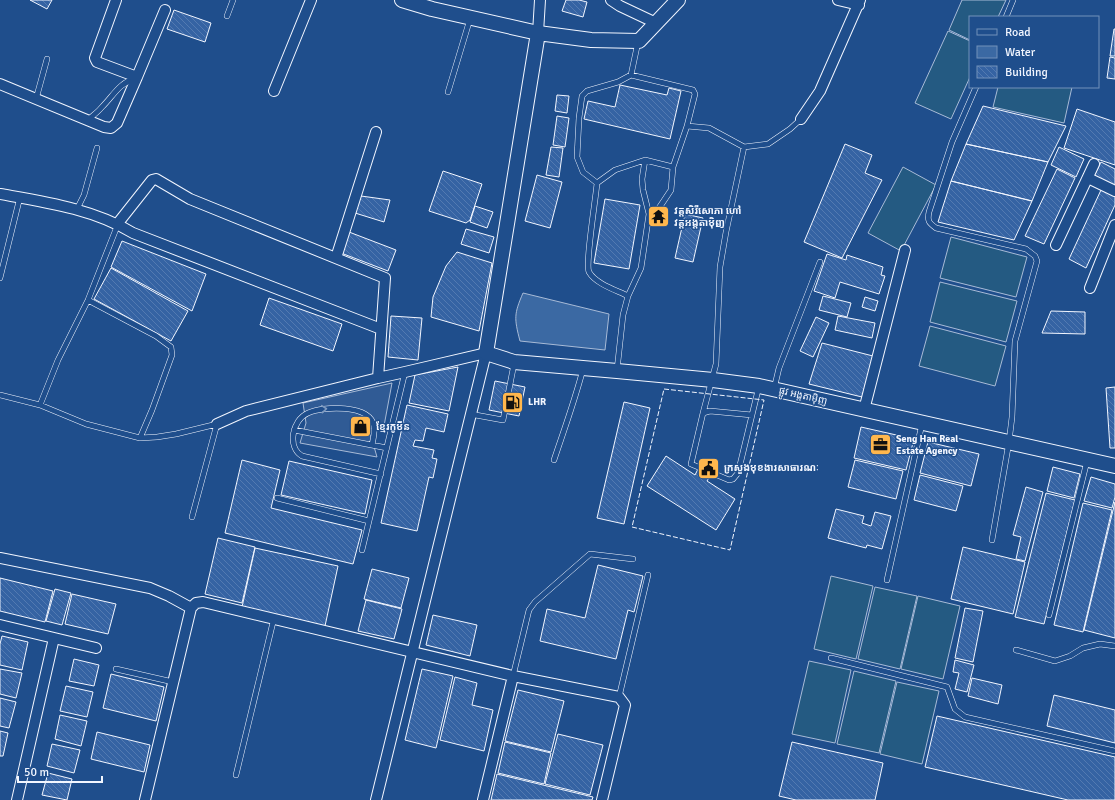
<svg xmlns="http://www.w3.org/2000/svg" width="1115" height="800" font-family="Signika,'Noto Sans Khmer',sans-serif">
<defs>
<pattern id="building-back-hatch" width="6" height="6" patternUnits="userSpaceOnUse"><rect width="6" height="6" fill="#3563a3"/><path d="M-1 5l2 2M0 0l6 6M5-1l2 2" fill="none" stroke="#537ab1"/></pattern>
</defs>
<rect width="100%" height="100%" fill="#1f4e8c"/>
<path fill="#245a82" stroke="#a8bbd7" d="M962 0H1006L998 17H970V40L949 30Z
M948 31 970 41V77L951 119 915 103Z
M998 87H1072L1064 123 993 107Z
M903 167 936 185 901 251 868 233Z
M951 237 1027 257 1016 297 940 278Z
M940 282 1017 301 1006 342 930 322Z
M930 326 1006 346 995 386 919 366Z
M831 576 873 586 856 659 814 649Z
M875 587 917 596 900 669 858 659Z
M918 596 960 606 943 679 901 669Z
M809 661 851 670 835 743 792 734Z
M854 671 896 681 879 753 837 744Z
M897 682 939 691 922 764 880 754Z"/>
<path fill="#305b95" stroke="#a8bbd7" d="M392 383 384 426 369 429 377 457 300 443 306 423 303 403Z"/>
<path fill="#3b69a3" stroke="#a8bbd7" d="M523 293 609 314 605 350 520 341C514 318 514 314 523 293Z"/>
<path fill="url(#building-back-hatch)" stroke="#f2f6ff" d="M30 0H52L47 9Z
M566 0H579L587 2 583 17 562 11Z
M174 10 211 23 205 42 167 29Z
M1114 29H1115V56H1110Z
M1110 57 1115 58V79L1107 78Z
M620 85 667 95 669 88 681 91 670 139 584 119 588 101 615 107Z
M557 95 569 96 567 113 555 111Z
M983 106 1066 126 1048 162 966 144Z
M1077 109 1115 122V165L1064 148Z
M557 116 569 118 565 147 553 145Z
M845 144 872 155 865 173 882 180 842 258 804 242Z
M966 144 1048 162 1032 201 951 181Z
M551 147 563 148 559 177 546 175Z
M1059 147 1084 159 1076 177 1051 165Z
M1101 162 1115 169V186L1094 176Z
M1057 169 1075 178 1044 244 1025 236Z
M443 171 482 184 470 220 466 223 429 211Z
M537 175 562 182 550 228 525 221Z
M951 181 1032 201 1014 240 938 222Z
M1101 190 1115 196V205L1086 268 1069 259Z
M361 196 390 200 384 222 355 213Z
M605 199 640 205 629 269 594 263Z
M475 206 493 212 487 228 470 222Z
M685 214 703 218 693 262 675 258Z
M466 229 494 237 489 253 461 244Z
M349 232 396 250 388 271 341 253Z
M122 241 206 274 192 311 111 267Z
M457 252 492 263 479 331 431 317 433 297 446 266Z
M827 254 846 260 847 255 883 267 881 275 885 276 879 294 840 282 835 298 814 291Z
M111 268 188 311 171 341 94 299Z
M823 296 851 303 847 317 819 310Z
M865 297 878 301 875 311 862 307Z
M269 298 342 324 333 351 260 325Z
M1051 311 1085 312V334L1042 333Z
M391 316 422 318 418 360 388 357Z
M838 316 875 323 872 338 835 330Z
M816 317 829 323 813 357 800 351Z
M822 343 873 356 862 397 809 384Z
M458 367 449 411 409 403 415 375Z
M495 381 525 387 519 416 489 410Z
M1115 387V448H1110L1106 388Z
M624 402 650 408 624 524 597 518Z
M407 405 448 414 444 432 426 428 423 441 415 440 413 446 434 450 432 458 437 459 433 478 429 477 417 531 381 523Z
M861 427 914 439 906 470 854 458Z
M928 442 979 454 971 486 920 473Z
M666 456 695 475 698 469 710 476 707 481 735 499 716 530 647 486Z
M242 460 280 470 271 508 362 530 353 564 225 533Z
M855 460 903 471 896 499 848 487Z
M289 461 372 480 365 514 281 495Z
M1053 467 1080 474 1074 498 1047 491Z
M920 475 963 486 956 511 914 500Z
M1091 477 1115 484V497L1112 508 1084 501Z
M1026 487 1043 492 1025 561 1016 559 1021 537 1013 535Z
M1046 493 1075 500 1044 624 1015 617Z
M1115 502V638L1084 630Z
M1083 503 1112 510 1083 632 1054 625Z
M836 509 864 516 862 523 871 526 875 512 891 516 882 549 867 545 866 548 828 538Z
M218 538 255 547 242 603 205 594Z
M963 547 1025 562 1013 614 951 599Z
M255 548 338 566 325 626 242 607Z
M598 565 643 576 634 612 628 610 616 659 540 641 547 609 585 618Z
M372 569 409 578 401 608 364 599Z
M0 578 53 591 45 622 0 611Z
M55 589 71 593 62 625 46 621Z
M72 594 116 604 108 634 65 624Z
M366 600 402 609 394 639 358 631Z
M965 608 983 611 973 662 955 658Z
M433 615 477 625 470 656 426 645Z
M2 636 28 642 22 670 0 665V644Z
M74 659 99 665 94 686 69 681Z
M955 660 974 665 967 692 955 689 959 673 953 672Z
M0 669 22 673 16 698 0 694Z
M422 669 453 676 436 748 405 740Z
M111 674 164 687 156 721 103 708Z
M455 677 477 683 472 705 493 710 484 751 440 740Z
M972 678 1002 685 998 704 968 696Z
M66 686 93 692 87 717 60 711Z
M518 690 564 701 551 752 505 741Z
M1054 695 1115 710V743L1047 726Z
M0 698 16 702 9 728 0 726Z
M60 715 87 721 81 746 55 739Z
M937 716 1115 757V800H1068L925 767Z
M0 731 8 733 3 756H0Z
M97 732 150 745 144 772 91 759Z
M558 734 603 745 590 795 545 784Z
M505 742 551 753 544 784 498 773Z
M792 742 883 763 875 800H796L779 796Z
M52 744 80 750 74 773 47 766Z
M48 773 72 779 67 800 42 795Z
M497 774 593 797 592 800H491Z"/>
<g fill="none" stroke-linecap="round" stroke-linejoin="round">
<defs>
<path id="lane" d="M227 16 233 0
M1006 17 1013 0
M631 75 693 90 695 94 687 126
M976 87 952 142 929 212C927 221 929 223 936 228L1026 249 1035 256 1037 261 1015 341 1012 417 1009 442 992 540
M448 92 470 19
M36 99 47 59
M88 120C92 116 98 112 102 107 114 95 119 83 136 78
M744 147 768 144 790 129 801 119
M645 160 642 179 643 190 649 214
M597 183 583 172 577 157 579 118 582 96 587 91 618 82 631 75 638 42
M77 209 84 195 97 148
M0 278 20 197
M628 296C616 290 596 284 589 272 585 264 596 197 597 183L615 170 645 160 673 167
M88 300 156 336 171 347 172 355 152 410 140 438
M617 370 623 315 628 296 641 268 649 214 659 208 671 190 673 167 687 126 709 128 744 147 726 232 720 267 716 364 703 413
M774 389 779 368 820 262
M0 395 40 405 86 424 140 438 157 437 176 434 217 424 192 517
M40 405 58 360 88 300 118 224
M470 414 503 420 514 364
M752 415 710 411 703 413 691 464 729 480 733 479 738 473 759 386
M294 430 387 448
M372 445C373 440 375 432 374 426 370 404 323 406 308 413 292 420 287 447 302 456L381 474
M554 460C564 430 575 400 583 369
M277 498 369 521
M362 550 405 372
M887 580 922 424
M1049 615 1087 461
M1016 650 1055 661 1070 656 1083 648 1100 644 1115 646
M831 658 947 687 955 709 965 717 1115 751
M116 669 173 682
M513 676 529 610 535 602 590 554 633 559
M619 697 648 575
M236 775 274 618"/>
<path id="street" d="M116 0 95 58 97 62 137 77 165 10
M611 0 620 6 656 23
M838 0 859 5
M538 33 540 0
M0 84 104 127 111 128 117 123 137 77
M274 91 311 0
M801 119 820 91 860 0
M1088 178 1115 191
M0 194C45 202 94 209 133 233L381 329
M118 223 152 180 156 179 190 199 385 278 378 378
M1056 245 1094 164
M336 258 376 132
M1090 288 1115 225
M864 410 905 250
M217 424 246 411 378 378 405 372 486 353 376 800
M0 558 150 588 169 596 191 608
M0 625 96 648
M17 800 54 638
M145 800 191 608 196 603 203 602 513 676 619 697 625 705 602 800
M483 800 513 676"/>
<path id="secondary" d="M402 0 432 9 538 33 591 40 639 41 678 0
M538 33 486 353 514 362 617 371 713 380 759 386 1115 466"/>
</defs>
<use href="#lane" stroke="#f2f6ff" stroke-width="6"/>
<use href="#street" stroke="#f2f6ff" stroke-width="12"/>
<use href="#secondary" stroke="#f2f6ff" stroke-width="16"/>
<use href="#lane" stroke="#1f4e8c" stroke-width="5"/>
<use href="#street" stroke="#1f4e8c" stroke-width="10"/>
<use href="#secondary" stroke="#1f4e8c" stroke-width="14"/>
<path stroke="#f2f6ff" stroke-width="1" stroke-dasharray="5 2" stroke-linecap="butt" d="M664 389 764 400 730 550 632 527Z"/>
</g>
<defs><path id="oneway-chevron" d="M-2-3.5L2.5 0L-2 3.5" fill="none" stroke-width="1.6" stroke-linecap="round" stroke-linejoin="round"/></defs>
<use stroke="#7e9ac0" href="#oneway-chevron" transform="translate(324 409) rotate(-5)"/>
<defs>
<symbol id="temple-square" viewBox="-11 -11 22 22"><rect x="-9" y="-9" width="18" height="18" rx="4" fill="#ffb74d" stroke="#1f4e8c"/><path d="M0-6L5-2H3V0L6.5 2.5H4V6H1.5V3h-3V6H-4V2.5H-6.5L-3 0V-2H-5Z" fill="#111"/></symbol>
<symbol id="fuel-square" viewBox="-11 -11 22 22"><rect x="-9" y="-9" width="18" height="18" rx="4" fill="#ffb74d" stroke="#1f4e8c"/><path d="M-5.5-6h7V0h2V4h1.3V-2.5L3-4.5l.8-.8L6-3V5H2.5V1h-1V6h-7ZM-4.2-4.7v3.2H.2V-4.7Z" fill="#111"/></symbol>
<symbol id="shop-square" viewBox="-11 -11 22 22"><rect x="-9" y="-9" width="18" height="18" rx="4" fill="#ffb74d" stroke="#1f4e8c"/><path d="M-5-2.5h2.3a2.7 3.5 0 0 1 5.4 0H5L5.5 6h-11ZM-1.5-2.5h3a1.5 2.3 0 0 0-3 0Z" fill="#111"/></symbol>
<symbol id="office-square" viewBox="-11 -11 22 22"><rect x="-9" y="-9" width="18" height="18" rx="4" fill="#ffb74d" stroke="#1f4e8c"/><path d="M-6-3h4V-5.5h4V-3h4V5H-6ZM-1-4.5V-3h2v-1.5ZM-6 0V1H6V0Z" fill="#111"/></symbol>
<symbol id="civic-square" viewBox="-11 -11 22 22"><rect x="-9" y="-9" width="18" height="18" rx="4" fill="#ffb74d" stroke="#1f4e8c"/><path d="M-.6-6.5H3V-4.5H.6V-3L4-1V1h2V6H-6V1h2V-1L-.6-3ZM-1.2 2.5V6h2.4V2.5Z" fill="#111"/></symbol>
</defs>
<g fill-rule="evenodd">
<use href="#temple-square" x="646" y="204" width="25" height="25"/>
<use href="#fuel-square" x="500" y="390" width="25" height="25"/>
<use href="#shop-square" x="348" y="414" width="25" height="25"/>
<use href="#office-square" x="868" y="432" width="25" height="25"/>
<use href="#civic-square" x="696" y="456" width="25" height="25"/>
</g>
<g text-anchor="middle" dominant-baseline="central" stroke-width="3" stroke-linejoin="round" paint-order="stroke">
<g font-size="10" font-weight="bold" fill="#f2f6ff" stroke="#1f4e8c" text-anchor="start">
<text x="674" y="211">វត្តសិរីសោភា ហៅ<tspan x="674" dy="12">វត្តអង្តតាម៉ិញ</tspan></text>
<text x="528" y="402">LHR</text>
<text x="376" y="427">ខ្មែរកូមីន</text>
<text x="896" y="439">Seng Han Real<tspan x="896" dy="12">Estate Agency</tspan></text>
<text x="724" y="468">ក្រសួងមុខងារសាធារណៈ</text>
</g>
<g font-size="10" fill="#f2f6ff" stroke="#1f4e8c">
<text transform="translate(803 396) rotate(13)">ផ្លូវ អង្តតាម៉ិញ</text>
</g>
</g>
<rect x="969" y="16" width="130" height="72" fill="#1f4e8c" stroke="#7391ba"/>
<rect x="977" y="29" width="20" height="6" fill="#1f4e8c" stroke="#7391ba"/>
<text x="1005" y="36" font-size="12" fill="#f2f6ff">Road</text>
<rect x="977" y="46" width="20" height="12" fill="#3b69a3" stroke="#7391ba"/>
<text x="1005" y="56" font-size="12" fill="#f2f6ff">Water</text>
<rect x="977" y="66" width="20" height="12" fill="url(#building-back-hatch)" stroke="#7391ba"/>
<text x="1005" y="76" font-size="12" fill="#f2f6ff">Building</text>
<path d="M18 776v6h84v-6" fill="none" stroke="#f2f6ff" stroke-width="2"/>
<text x="24" y="776" font-size="12" fill="#f2f6ff" stroke="#1f4e8c" stroke-width="3" paint-order="stroke">50 m</text>
</svg>
